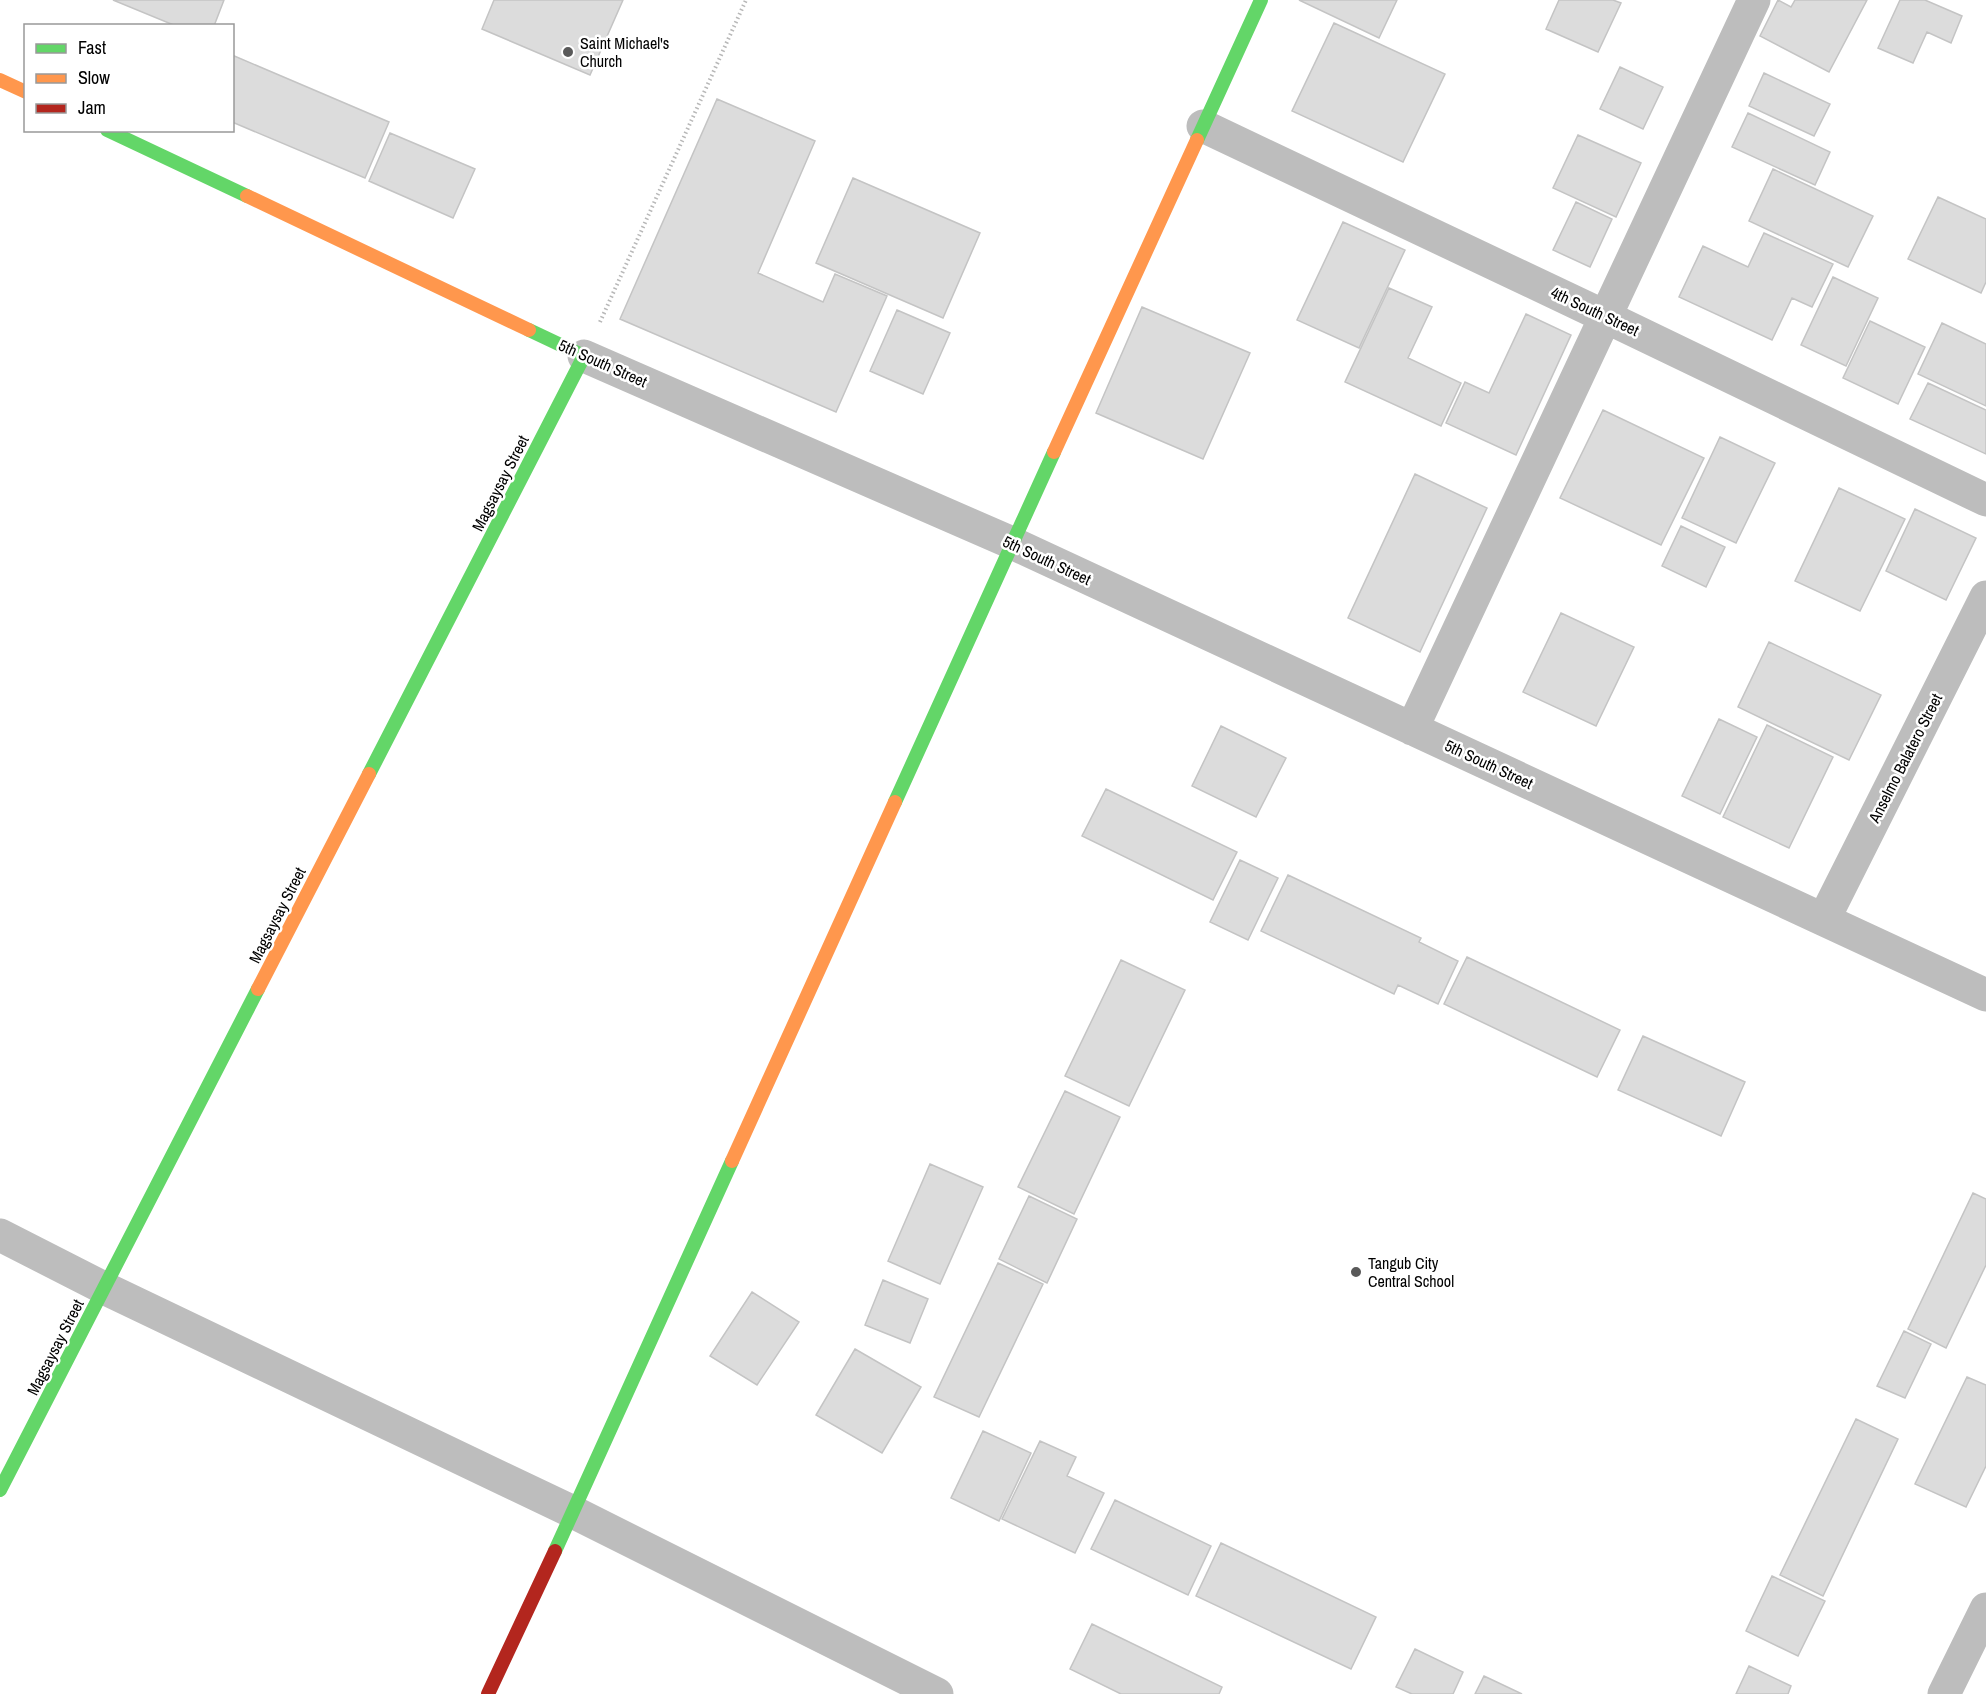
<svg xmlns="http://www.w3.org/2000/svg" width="1986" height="1694" font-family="'Archivo Narrow',sans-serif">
<rect width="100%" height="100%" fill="#fff"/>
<path fill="#dcdcdc" stroke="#c4c4c4" stroke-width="1.5" d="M113 0H224L214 26H176Z
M494 0H623L590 75 482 29Z
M1299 0H1397L1379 38Z
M1559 0H1613L1621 3 1598 52 1546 29Z
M1778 0 1791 7 1795 0H1867L1829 72 1760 36Z
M1900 0H1925L1962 16 1951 43 1927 32 1913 63 1878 48Z
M1334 23 1445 74 1403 162 1292 111Z
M232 55 389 122 365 178 232 122Z
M1620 67 1663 87 1643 129 1600 109Z
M1764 73 1830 104 1814 136 1749 106Z
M717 99 815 141 758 273 823 302 835 274 887 296 836 412 620 319Z
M1748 113 1830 152 1815 185 1732 147Z
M390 133 475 169 453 218 369 181Z
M1578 135 1641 163 1616 217 1553 188Z
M1773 169 1873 216 1848 267 1749 221Z
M853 178 980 233 943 318 816 263Z
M1938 197 1986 219V282L1981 293 1908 259Z
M1576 202 1612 219 1590 267 1553 250Z
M1343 222 1405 250 1359 348 1297 320Z
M1764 233 1833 264 1812 307 1792 298 1772 340 1679 297 1703 246 1748 267Z
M1833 277 1878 298 1846 366 1801 345Z
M1389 288 1432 307 1408 358 1461 383 1441 426 1345 382Z
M1142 307 1250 353 1203 459 1096 413Z
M897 310 950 333 923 394 870 371Z
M1526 314 1571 335 1516 455 1446 423 1465 382 1489 393Z
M1870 321 1925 347 1898 404 1843 378Z
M1942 323 1986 344V406L1918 374Z
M1928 383 1986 410V454L1910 419Z
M1603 410 1704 458 1661 545 1560 498Z
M1720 437 1775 463 1736 543 1682 518Z
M1415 474 1487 508 1420 652 1348 618Z
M1839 488 1905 519 1860 611 1795 581Z
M1915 509 1976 538 1946 600 1886 571Z
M1681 526 1725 547 1706 587 1662 566Z
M1561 613 1634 647 1596 726 1523 692Z
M1769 642 1881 695 1849 760 1738 707Z
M1719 719 1757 737 1720 814 1682 796Z
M1767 725 1833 757 1789 848 1723 817Z
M1221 726 1286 758 1256 817 1192 786Z
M1106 789 1237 852 1213 900 1082 836Z
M1240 860 1278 878 1248 940 1210 922Z
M1288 875 1421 938 1419 942 1458 961 1438 1004 1398 985 1394 994 1261 931Z
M1467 957 1620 1030 1597 1077 1444 1004Z
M1121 960 1185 990 1129 1106 1065 1076Z
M1643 1036 1745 1082 1721 1136 1618 1090Z
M1065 1091 1120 1117 1074 1214 1018 1187Z
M930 1164 983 1187 940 1284 888 1261Z
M1973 1193 1986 1199V1265L1946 1348 1908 1329Z
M1029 1196 1077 1219 1047 1283 999 1259Z
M998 1263 1043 1284 979 1417 934 1397Z
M883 1280 928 1299 910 1343 865 1325Z
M752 1292 799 1322 757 1385 710 1356Z
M1904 1331 1931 1344 1905 1398 1877 1386Z
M855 1349 921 1387 882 1453 816 1415Z
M1967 1377 1986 1385V1466L1966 1507 1915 1484Z
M1856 1419 1898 1439 1823 1596 1780 1575Z
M983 1431 1031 1453 999 1521 951 1498Z
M1040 1441 1076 1457 1067 1476 1104 1493 1075 1553 1002 1519Z
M1115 1500 1211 1546 1188 1595 1091 1549Z
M1221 1543 1376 1617 1351 1669 1196 1596Z
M1772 1576 1825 1601 1798 1656 1746 1631Z
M1092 1624 1222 1687 1219 1694H1121L1070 1669Z
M1415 1649 1463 1672 1453 1694H1412L1396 1687Z
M1749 1666 1791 1686 1788 1694H1736Z
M1484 1676 1522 1694H1475Z"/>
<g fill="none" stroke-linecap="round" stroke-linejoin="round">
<path stroke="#b8b8b8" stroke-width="4" stroke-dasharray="1.5 3" stroke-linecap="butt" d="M600 322 746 0"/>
<path stroke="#bdbdbd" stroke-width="33" d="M1203 126 1604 316 1986 500
M584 356 1012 543 1986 995
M1412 729 1754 0
M1824 919 1986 597
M0 1235 104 1288 573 1512 937 1694
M1944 1694 1986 1609"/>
<path stroke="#63d668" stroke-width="14" d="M107 130 247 196
M1197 140 1261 0
M369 774 584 356 529 330
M895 802 1054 452
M0 1490 258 989
M555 1551 732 1161"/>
<path stroke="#ff974d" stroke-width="14" d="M0 80 26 92
M247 196 529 330
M1054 452 1197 140
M258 989 369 774
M732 1161 895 802"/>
<path stroke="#b3261e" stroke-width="14" d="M488 1694 555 1551"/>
</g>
<g fill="#595959" stroke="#fff" stroke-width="2">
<circle cx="568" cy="52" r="6"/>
<circle cx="1356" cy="1272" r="6"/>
</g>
<g text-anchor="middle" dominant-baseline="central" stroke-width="5" stroke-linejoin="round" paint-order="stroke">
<g font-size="16" fill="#000" stroke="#fff" text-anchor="start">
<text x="580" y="43">Saint Michael's<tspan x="580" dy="18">Church</tspan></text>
<text x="1368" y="1263">Tangub City<tspan x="1368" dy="18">Central School</tspan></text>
</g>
<g font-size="16" fill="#000" stroke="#fff">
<text transform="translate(1595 311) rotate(25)">4th South Street</text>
<text transform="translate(603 363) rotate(24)">5th South Street</text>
<text transform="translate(500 483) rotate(-63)">Magsaysay Street</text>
<text transform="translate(1047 560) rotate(25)">5th South Street</text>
<text transform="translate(1905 758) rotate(-63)">Anselmo Balatero Street</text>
<text transform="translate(1489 764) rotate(25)">5th South Street</text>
<text transform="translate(277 915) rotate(-63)">Magsaysay Street</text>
<text transform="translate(55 1347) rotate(-63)">Magsaysay Street</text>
</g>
</g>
<rect x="24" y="24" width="210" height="108" fill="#ffffff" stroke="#999999" stroke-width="1.5"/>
<rect x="36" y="44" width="30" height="9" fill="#63d668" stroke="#999999" stroke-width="1.5"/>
<text x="78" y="54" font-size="18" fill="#000000">Fast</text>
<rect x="36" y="74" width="30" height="9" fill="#ff974d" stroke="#999999" stroke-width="1.5"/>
<text x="78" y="84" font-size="18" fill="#000000">Slow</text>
<rect x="36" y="104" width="30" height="9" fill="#b3261e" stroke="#999999" stroke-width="1.5"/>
<text x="78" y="114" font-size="18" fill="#000000">Jam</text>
</svg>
